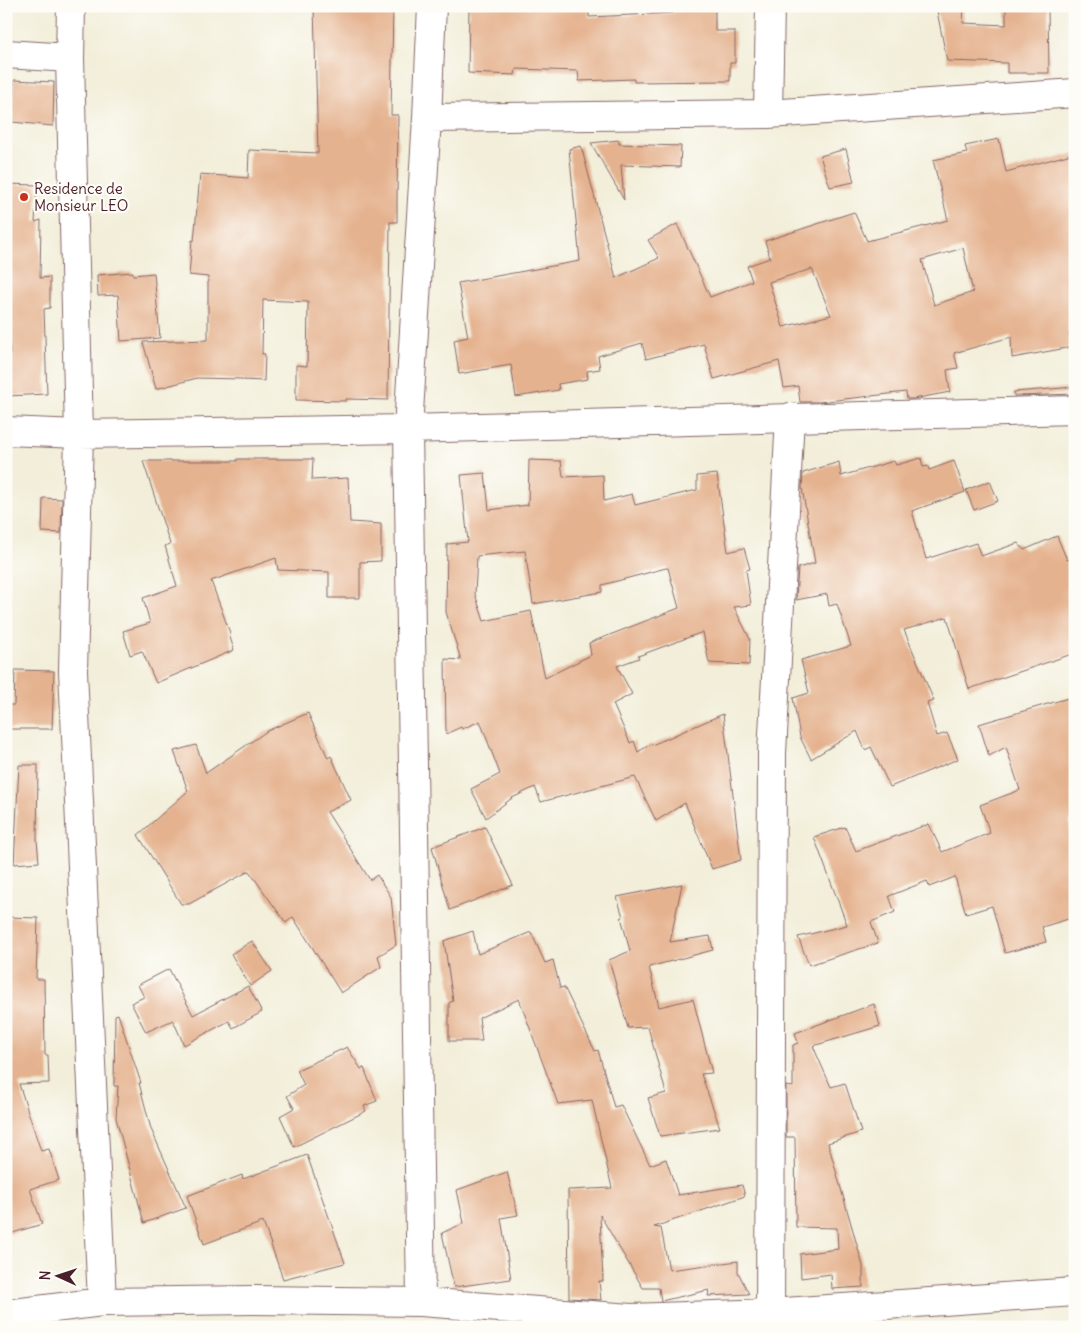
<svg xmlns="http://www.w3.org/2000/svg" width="1081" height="1333" font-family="Delius,sans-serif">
<rect width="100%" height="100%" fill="#fdfcf7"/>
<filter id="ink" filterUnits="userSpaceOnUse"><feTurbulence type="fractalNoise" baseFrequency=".02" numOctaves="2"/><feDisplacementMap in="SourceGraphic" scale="10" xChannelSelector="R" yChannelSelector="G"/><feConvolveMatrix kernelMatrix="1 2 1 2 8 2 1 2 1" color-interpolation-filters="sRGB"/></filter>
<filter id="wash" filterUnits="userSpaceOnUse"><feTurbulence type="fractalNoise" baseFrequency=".0096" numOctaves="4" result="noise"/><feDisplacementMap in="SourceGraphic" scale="20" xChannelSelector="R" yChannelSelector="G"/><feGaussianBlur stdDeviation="1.12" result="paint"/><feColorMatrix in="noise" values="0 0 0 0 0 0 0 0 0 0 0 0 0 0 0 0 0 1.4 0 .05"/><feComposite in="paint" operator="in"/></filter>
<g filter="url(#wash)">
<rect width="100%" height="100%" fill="#f2eed9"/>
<g id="blocks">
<path fill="#e5b28f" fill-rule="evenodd" d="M314 6H393L391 115H398L397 199V222H390L388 400 346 399V401L296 400V365L307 366 308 302 263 300 262 354H265L264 381 242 380V379L197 378 156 389 143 342 208 340V277L189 275 192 240 194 241 200 174 248 178 249 150 318 153Z
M469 6H589V17L674 13 673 6H715V31H735V63H730V81L634 82V79L579 81 578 71 516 69 515 75 468 73Z
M936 6H964L963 23 1006 25V6H1048L1049 73H1007V63L947 61Z
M14 80 54 82 53 126 12 122Z
M999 139 1006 172 1075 153V333L1069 334 1072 347 1012 358 1011 337 954 353 958 368 947 370 950 392 913 399H907L906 392 819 402H800L798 386 784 388 779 361 714 379 704 344 646 359 642 343 598 356 600 369 587 371 588 379 558 384 559 390 516 397 511 365 459 374 454 340 468 337 458 283 580 261 569 149 581 146 616 278 659 258 648 240 677 224 710 297 752 281 747 266 770 258 765 241 854 212 867 241 948 220 933 160 967 153 965 146ZM963 248 973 292 934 305 922 260ZM812 269 831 315 783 327 769 282Z
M619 140V144L681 146 680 167 621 165 624 200 591 143Z
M846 149 854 182 830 187 820 156Z
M6 184 37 185 35 222 41 220 40 278 50 277V308L44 309 47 394 7 396 8 354H10L8 298H6Z
M133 272V275L154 273 160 338 121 341 118 295 98 296 97 275Z
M1075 387V394L1014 396V392Z
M921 458 923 467 928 466 929 470 954 461 965 492 912 511 926 559 976 543 981 556 1018 543 1024 550 1057 536 1067 560 1075 557V653L969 689 947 617 904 630 934 701 927 703 937 736 947 733 958 759 890 787 871 747 865 750 857 731 811 759 800 737 793 698 809 693 801 660 851 646 837 604 829 606 827 594 796 600 798 568 815 563 802 488 803 473 839 462 841 476 894 461 896 465Z
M237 459H313L312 480 348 478 350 522 381 524V561L360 562V598H329V572L278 570 276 558 211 581 230 633 229 634 234 650 156 683 142 651 130 655 123 631 150 623 143 598 177 586 165 546 170 544 143 461H237Z
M529 460 561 461 563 477 603 475 604 501 632 494 635 505 697 490V476L717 474 728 552 744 548 750 569 746 570 751 605 734 607 750 639 749 665 709 663 703 632 638 656 639 658 617 666 632 694 613 704 630 743 634 741 638 752 651 744 652 745 723 714 741 860 712 869 685 803 656 821 635 777 541 802 535 787 512 798 486 818 471 789 500 774 480 721 462 729 461 727 446 734 445 659 461 660 446 612 447 544 468 542 461 475 485 473 489 510 528 505ZM525 551 533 604 602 592V585L666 568H668L679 608 589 643 591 655 545 678 531 611 484 621 475 594 477 556Z
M990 481 998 501 974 510 966 490Z
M43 498 62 499 61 533 42 532Z
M15 670 54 671 52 729H6V705H14Z
M1075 696V819L1070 821 1073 863 1075 862V917L1042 927 1046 942 1005 953 992 906 966 914 955 877 929 887 927 881 889 896 895 912 871 922 878 943 809 965 798 937 847 925 814 837 845 827 856 851 929 824 942 852 990 833 980 805 1020 790 1006 747 989 756 979 724Z
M308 713 328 758 331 756 351 800 327 812 370 880 377 875 391 897 396 945 378 956 381 967 341 993 293 917 286 923 249 871 189 904H181L138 835 188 791 174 751 196 745 206 773 267 731Z
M19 765H38L37 840 39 862 14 864Z
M485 827 513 885 450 910 432 847Z
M682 884 670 942 710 936 713 950 649 967 659 1007 693 999 712 1073 701 1074 720 1128 660 1136 648 1098 666 1093 648 1027 628 1028 609 960 630 951 621 917H623L617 897Z
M8 917 38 918 36 979H44L45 1055H48L49 1083 19 1084 41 1151 49 1149 59 1180 30 1189 42 1224 6 1235V949Z
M473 931 478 954 531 932 545 963 553 960 560 988 564 987 595 1051 598 1050 614 1107 621 1105 650 1165 666 1159 678 1195 742 1185 745 1196 654 1227 661 1228 669 1270 738 1261V1272L749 1294 708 1296 709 1290 661 1301 659 1288H643L600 1215 603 1281H599L601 1300 569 1298 568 1190 612 1188 592 1100 558 1104 519 999 479 1018 482 1041H449V1003L453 1001 444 941Z
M252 941 272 971 250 986 231 954Z
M169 969 193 1015 248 986 262 1012 233 1028 229 1021 184 1045 173 1020 146 1032 131 1003 144 997 138 985Z
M874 1004 880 1026 813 1046 831 1087 845 1083 861 1132 828 1143 863 1266V1287L832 1289 831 1274 801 1278 800 1254 838 1249 837 1228 796 1227 795 1137H786V1086L793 1087V1045L798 1043 795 1033Z
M118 1014 141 1083H139L151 1129 186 1208 144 1223 116 1118 118 1086H114L115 1015Z
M347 1047 361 1069 364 1068 377 1101 364 1106 366 1111 294 1147 280 1116 294 1108 287 1096 304 1085 297 1070Z
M307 1155 345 1263 283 1279 263 1222 204 1244 187 1196 242 1175 243 1179Z
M507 1172 518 1215 501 1218 511 1279 454 1287 442 1233 464 1223 457 1190Z"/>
</g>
</g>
<g filter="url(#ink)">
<use href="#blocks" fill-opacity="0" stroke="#856768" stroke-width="1"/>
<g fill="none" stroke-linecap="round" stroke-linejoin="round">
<defs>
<path id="minor" d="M71 6 70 58 79 434 73 671 102 1302
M6 54 70 58
M768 114 770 6
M427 118 768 114 1075 93
M6 431 79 434 408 429 1075 410
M421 1302 408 429 427 118 432 6
M6 1314 102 1302 253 1300 421 1302 631 1318 770 1313 1075 1292
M770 1327 772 753 790 417"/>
</defs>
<use href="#minor" stroke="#856768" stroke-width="30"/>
<use href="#minor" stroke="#fff" stroke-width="28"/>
</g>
</g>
<circle fill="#c8321e" stroke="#fdfcf7" stroke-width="2" cx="24" cy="197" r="5"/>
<g text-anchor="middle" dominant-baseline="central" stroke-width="4.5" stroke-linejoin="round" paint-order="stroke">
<g font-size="15" fill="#4a1f2b" stroke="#fdfcf7" text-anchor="start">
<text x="34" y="188">Residence de<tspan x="34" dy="17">Monsieur LEO</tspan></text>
</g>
</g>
<rect width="1081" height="1333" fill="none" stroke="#fdfcf7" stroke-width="25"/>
<g transform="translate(58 1276) rotate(273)" stroke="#fdfcf7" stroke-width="4" paint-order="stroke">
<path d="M0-4L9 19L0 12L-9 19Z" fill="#4a1f2b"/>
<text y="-8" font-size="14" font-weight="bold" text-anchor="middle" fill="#4a1f2b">N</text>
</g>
</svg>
